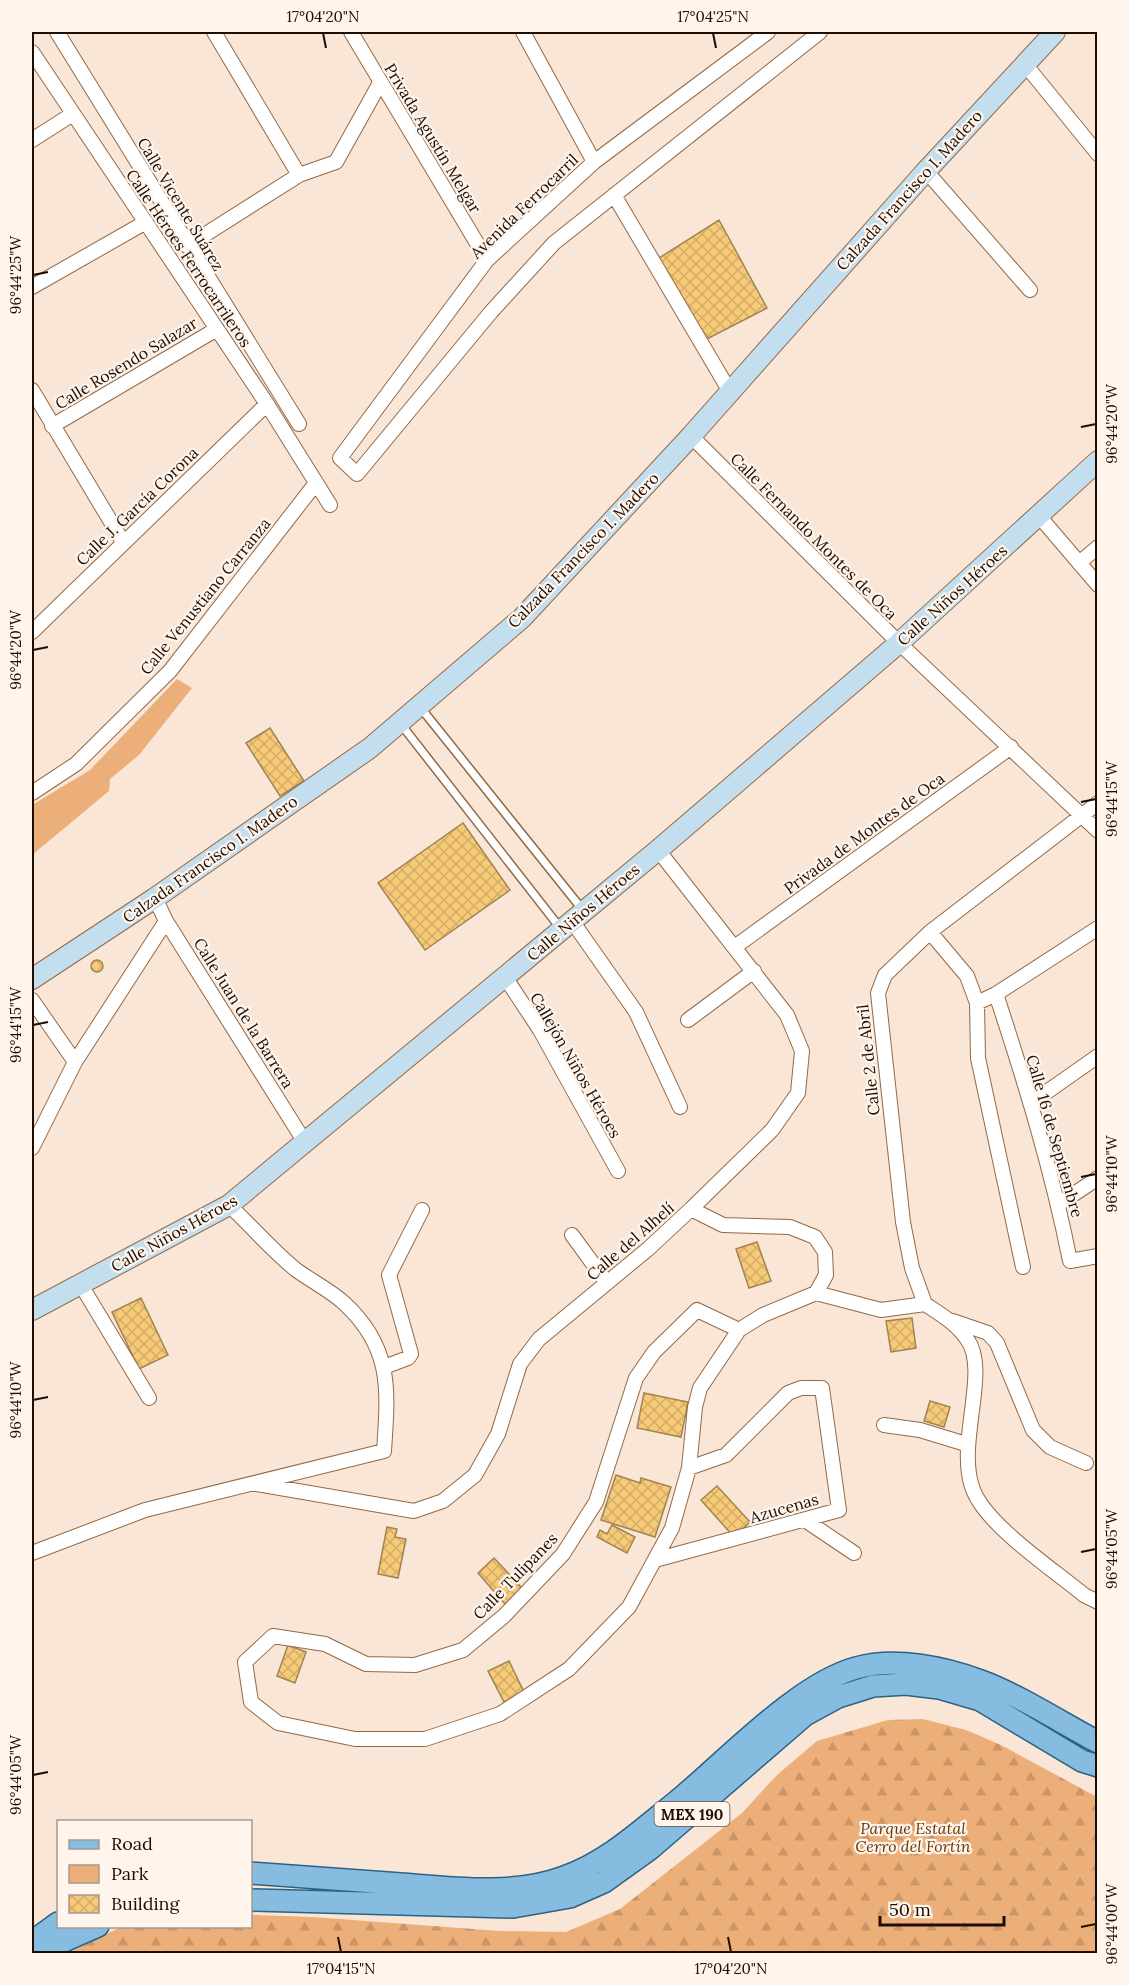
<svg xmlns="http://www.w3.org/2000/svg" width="1129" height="1985" font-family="Lora,serif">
<defs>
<pattern id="forest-firs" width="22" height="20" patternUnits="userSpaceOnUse" patternTransform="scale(1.5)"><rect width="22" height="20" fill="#edaf79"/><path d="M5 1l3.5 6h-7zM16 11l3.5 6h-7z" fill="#cb9567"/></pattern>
<pattern id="building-cross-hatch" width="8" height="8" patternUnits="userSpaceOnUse" patternTransform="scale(1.5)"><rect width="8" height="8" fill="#f7ca78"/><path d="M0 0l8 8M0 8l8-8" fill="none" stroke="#d3ac66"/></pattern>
</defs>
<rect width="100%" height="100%" fill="#f9e6d6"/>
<path fill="url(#forest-firs)" d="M923 1719 966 1730 1001 1745 1097 1797V1953H68L119 1928 250 1926 251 1915 313 1917 500 1931 566 1932 620 1909 742 1813 777 1775 817 1741 888 1720Z"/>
<path fill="#edaf79" d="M177 679 192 688 139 755 110 779 109 791 32 855V805L90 770Z"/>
<path fill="url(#building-cross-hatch)" stroke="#a08453" stroke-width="1.5" d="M719 220 767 308 703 341 656 260Z
M270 728 304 781 280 796 246 743Z
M463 823 510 890 425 950 378 883Z
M91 966a6 6 0 1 1 12 0a6 6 0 1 1-12 0Z
M757 1242 771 1281 749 1288 736 1249Z
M141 1298 168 1355 139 1369 112 1312Z
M912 1318 916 1348 891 1352 886 1321Z
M644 1393 688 1402 681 1437 637 1428Z
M930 1401 950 1407 944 1427 924 1421Z
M616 1475 640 1483 641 1478 671 1487 655 1537 601 1520Z
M717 1486 750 1522 734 1537 701 1500Z
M612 1525 635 1537 627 1553 597 1537 600 1530 607 1534Z
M387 1527 397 1529 395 1537 406 1539 398 1578 378 1574Z
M494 1558 522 1588 505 1604 478 1573Z
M288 1645 306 1652 295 1683 277 1676Z
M509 1661 524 1692 504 1702 488 1671Z"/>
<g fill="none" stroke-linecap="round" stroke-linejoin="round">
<defs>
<path id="lane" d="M420 707 582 909
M400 723 561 929"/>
<path id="street" d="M57 32 299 424
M214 32 299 175
M351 32 487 260
M523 32 594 162
M768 32 594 162 487 260 340 458 357 474 491 312 554 243 820 32
M32 52 267 404 330 505
M1024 63 1098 154
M32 140 71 115
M926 171 1030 290
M614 195 729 390
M187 246 299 175 336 162 380 83
M32 287 146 222
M32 390 123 542
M52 426 217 329
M691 436 899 643 1098 831
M1039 516 1098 585
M1079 563 1098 547
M32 632 267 404
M32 793 76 764 170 671 316 483
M155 898 166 921 306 1144
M572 921 636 1012 680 1107
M930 932 967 976 977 1003 996 994 1098 928
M736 946 1011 747
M505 977 540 1030 618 1171
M996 994C1025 1082 1052 1170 1070 1261L1098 1256
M32 1000 75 1062
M977 1003 978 1058 1023 1267
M688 1020 754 971
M1031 1103 1098 1056
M32 1148 75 1062 166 921
M1059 1204 1098 1178
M691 1209 723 1225 790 1227 815 1237 825 1252 826 1275 816 1293 763 1315 739 1330 700 1388 695 1407 689 1468 672 1528 629 1607 569 1669 500 1714 425 1739H355L278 1723 251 1702 245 1662 273 1636 325 1644 366 1664 415 1665 463 1650 504 1616 563 1554 596 1502 636 1378 654 1352 697 1310 739 1330
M572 1235 607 1283
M81 1285 149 1398
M816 1293 881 1310 925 1304
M925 1304 912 1268 903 1222 878 993 885 975 930 932 1098 803
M925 1304C940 1314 956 1323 967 1339 991 1371 954 1447 974 1492 989 1527 1054 1570 1084 1595L1098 1602
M953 1321 988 1333 997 1343 1033 1430 1050 1447 1086 1463
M384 1367 408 1358 411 1354 389 1275 422 1210
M884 1425 920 1430 966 1444
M257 1484 414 1511 443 1501 475 1475 498 1434 520 1364 539 1339 648 1249 691 1209 772 1130 798 1093 802 1051 787 1015 658 850
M805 1520 854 1553
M32 1553 145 1510 384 1451C388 1391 393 1348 344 1303 330 1290 311 1281 295 1269 272 1250 251 1226 229 1205
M655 1560 839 1510 822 1388H801L788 1393 726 1455 689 1468"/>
<path id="secondary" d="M32 979 155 898 370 748 522 618 691 436 926 171 1055 32
M32 1310 229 1205 658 850 899 643 1098 461"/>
<path id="primary" d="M250 1873C301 1877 351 1880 401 1884 453 1888 513 1896 564 1877 607 1862 641 1830 676 1802 725 1762 797 1684 856 1668 895 1657 944 1667 981 1681 1017 1694 1062 1723 1098 1742
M250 1900 513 1907 570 1897 604 1882 650 1849 805 1715 838 1697 873 1686 906 1684 939 1688 980 1700 1082 1761 1098 1766
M32 1942 58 1923
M47 1954 64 1941 98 1926"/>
</defs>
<use href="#lane" stroke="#946945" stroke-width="10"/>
<use href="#street" stroke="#946945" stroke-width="16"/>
<use href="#secondary" stroke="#946945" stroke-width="22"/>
<use href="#primary" stroke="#2c6284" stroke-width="24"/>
<use href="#lane" stroke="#fff" stroke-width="7"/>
<use href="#street" stroke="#fff" stroke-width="14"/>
<use href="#secondary" stroke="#c2deef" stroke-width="20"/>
<use href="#primary" stroke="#85bcdf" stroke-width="21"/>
</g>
<path fill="none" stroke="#1e0e02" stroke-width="2" d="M323 33 326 48M713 33 716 48M33 275 48 272M1081 427 1096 424M33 650 48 647M1081 802 1096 799M33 1025 48 1022M1081 1177 1096 1174M33 1400 48 1397M1081 1552 1096 1549M33 1775 48 1772M1081 1927 1096 1924M338 1937 341 1952M728 1937 731 1952"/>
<g text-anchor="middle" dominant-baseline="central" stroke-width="4.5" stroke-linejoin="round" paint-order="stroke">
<rect fill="#fff5ed" stroke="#625348" stroke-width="1.5" x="654.5" y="1802" width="75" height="24" rx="4.5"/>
<g font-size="15" font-weight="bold" fill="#1e0e02">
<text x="692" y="1814">MEX 190</text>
</g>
<g font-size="16" fill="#1e0e02" stroke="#fff5ed">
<text transform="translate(433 138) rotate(59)">Privada Agustín Melgar</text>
<text transform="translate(909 190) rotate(-48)">Calzada Francisco I. Madero</text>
<text transform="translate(181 204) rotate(59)">Calle Vicente Suárez</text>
<text transform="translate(524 206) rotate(-44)">Avenida Ferrocarril</text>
<text transform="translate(189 258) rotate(56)">Calle Héroes Ferrocarrileros</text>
<text transform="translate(126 363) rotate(-31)">Calle Rosendo Salazar</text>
<text transform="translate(137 506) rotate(-44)">Calle J. García Corona</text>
<text transform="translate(814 536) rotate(45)">Calle Fernando Montes de Oca</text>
<text transform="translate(583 550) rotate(-46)">Calzada Francisco I. Madero</text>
<text transform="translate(952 595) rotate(-42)">Calle Niños Héroes</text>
<text transform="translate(205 596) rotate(-51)">Calle Venustiano Carranza</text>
<text transform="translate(864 833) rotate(-36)">Privada de Montes de Oca</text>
<text transform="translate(210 859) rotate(-35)">Calzada Francisco I. Madero</text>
<text transform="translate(583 912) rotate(-40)">Calle Niños Héroes</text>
<text transform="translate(244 1013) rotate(58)">Calle Juan de la Barrera</text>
<text transform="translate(868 1060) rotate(-96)">Calle 2 de Abril</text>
<text transform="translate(576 1065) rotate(60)">Callejón Niños Héroes</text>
<text transform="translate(1055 1136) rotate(74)">Calle 16 de Septiembre</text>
<text transform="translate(174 1233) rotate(-29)">Calle Niños Héroes</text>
<text transform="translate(630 1241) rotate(-41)">Calle del Alhelí</text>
<text transform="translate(784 1508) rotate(-16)">Azucenas</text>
<text transform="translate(515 1576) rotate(-46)">Calle Tulipanes</text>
</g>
<g font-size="16" font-style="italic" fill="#643806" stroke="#fff5ed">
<text x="913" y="1828">Parque Estatal<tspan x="913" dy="18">Cerro del Fortín</tspan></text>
</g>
</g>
<rect width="1129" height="1985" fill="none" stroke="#fff5ed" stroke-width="66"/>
<rect x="57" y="1820" width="195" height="108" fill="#fff5ed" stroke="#a5998f" stroke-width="1.5"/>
<rect x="69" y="1840" width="30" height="9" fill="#85bcdf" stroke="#a5998f" stroke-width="1.5"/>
<text x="111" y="1850" font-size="18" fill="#1e0e02">Road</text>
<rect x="69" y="1865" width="30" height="18" fill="#edaf79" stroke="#a5998f" stroke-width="1.5"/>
<text x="111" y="1880" font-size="18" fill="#1e0e02">Park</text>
<rect x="69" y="1895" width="30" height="18" fill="url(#building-cross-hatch)" stroke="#a5998f" stroke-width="1.5"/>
<text x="111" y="1910" font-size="18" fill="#1e0e02">Building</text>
<path d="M880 1916v9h124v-9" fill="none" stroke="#1e0e02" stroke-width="3"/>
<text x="889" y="1916" font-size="18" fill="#1e0e02" stroke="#fff5ed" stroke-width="4.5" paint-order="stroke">50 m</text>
<rect x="33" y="33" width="1063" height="1919" fill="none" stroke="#1e0e02" stroke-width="2"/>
<g font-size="15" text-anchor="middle" fill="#1e0e02">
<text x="323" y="22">17°04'20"N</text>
<text x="713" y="22">17°04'25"N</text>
<text transform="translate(16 275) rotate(-90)" y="5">96°44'25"W</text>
<text transform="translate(1112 424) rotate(-90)" y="5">96°44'20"W</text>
<text transform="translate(16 650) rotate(-90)" y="5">96°44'20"W</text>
<text transform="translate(1112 799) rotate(-90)" y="5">96°44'15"W</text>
<text transform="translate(16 1025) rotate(-90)" y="5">96°44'15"W</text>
<text transform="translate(1112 1174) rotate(-90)" y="5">96°44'10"W</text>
<text transform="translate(16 1400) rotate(-90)" y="5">96°44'10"W</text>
<text transform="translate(1112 1549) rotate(-90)" y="5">96°44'05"W</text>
<text transform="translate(16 1775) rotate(-90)" y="5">96°44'05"W</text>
<text transform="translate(1112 1924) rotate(-90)" y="5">96°44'00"W</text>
<text x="341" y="1974">17°04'15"N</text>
<text x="731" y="1974">17°04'20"N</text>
</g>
</svg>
